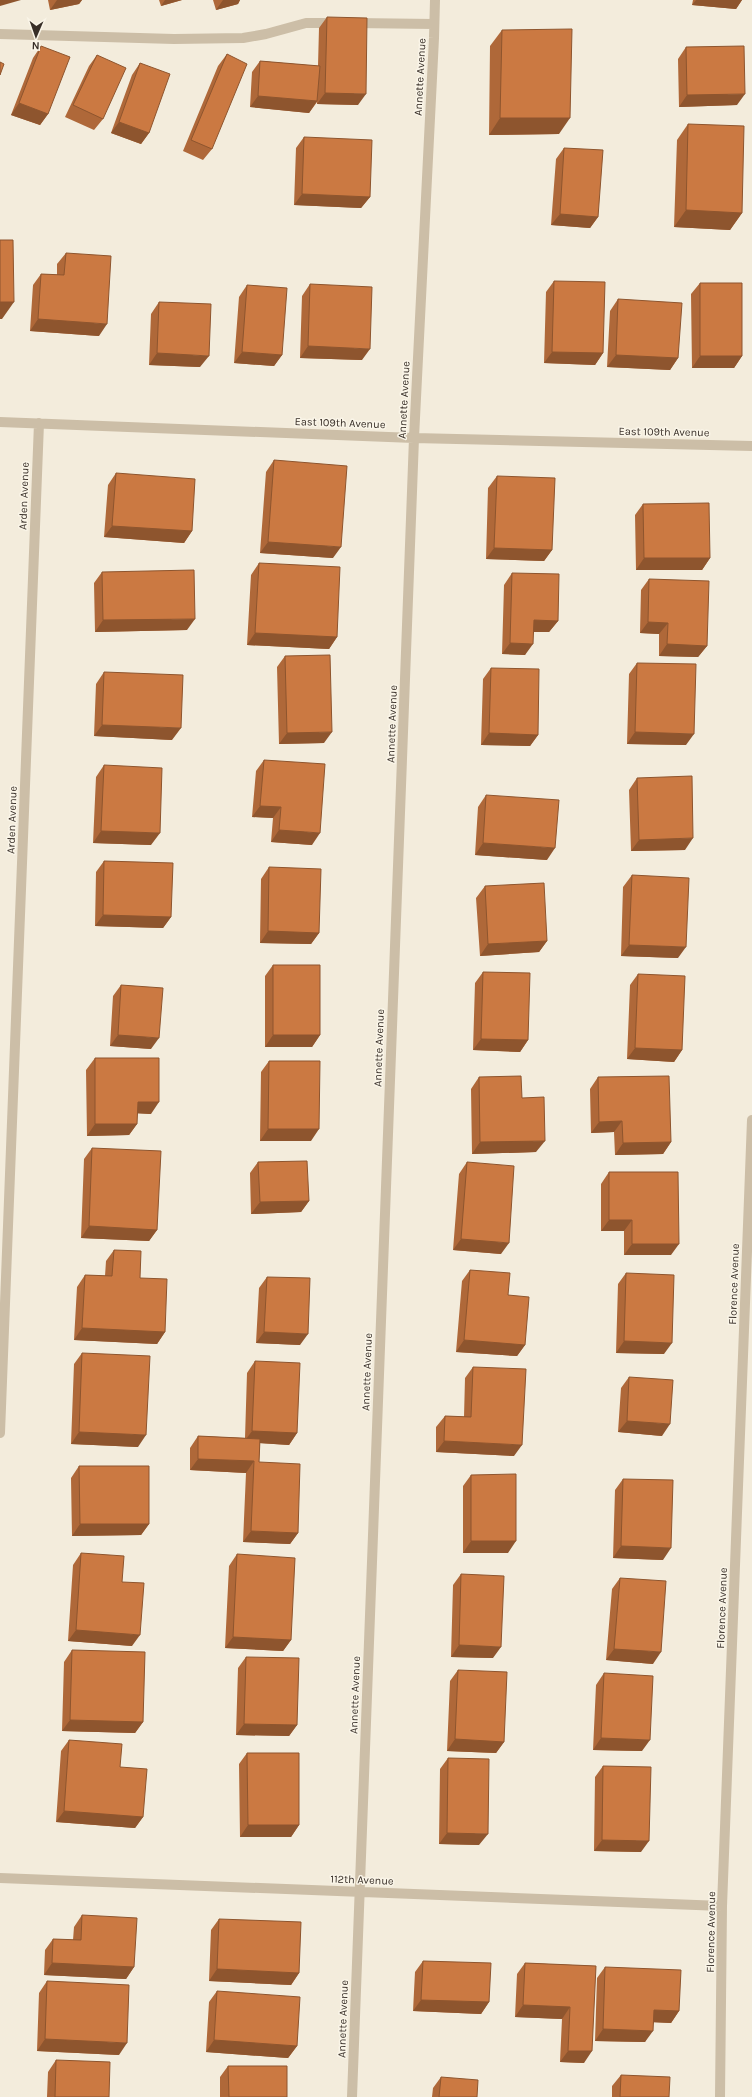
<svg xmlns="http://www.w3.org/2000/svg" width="752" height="2097" font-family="Karla,sans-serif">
<rect width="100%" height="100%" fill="#f3ecdc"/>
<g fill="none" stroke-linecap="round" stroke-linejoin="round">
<path stroke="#ccbea7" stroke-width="10" d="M354 23 434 24
M0 34 174 39 243 38 266 34 306 23H336
M0 422 414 438 752 446
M0 1433 39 423
M0 1878 722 1906
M352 2097 414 438 434 38 435 0
M720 2097 722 1906 752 1120"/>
</g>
<path fill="#af6839" d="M48 0H82L79 4 50 10Z
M159 0H182L161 6Z
M213 0H240L238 4 216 10Z
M693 0H742L736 9 692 5Z
M327 17 358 105 317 104V102L309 113 250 107 252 72 260 61 318 66 319 28Z
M502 30 559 134 489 135 490 46Z
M41 46 48 114 40 125 11 115 33 58Z
M686 47 737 105 679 107 678 59Z
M227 54 212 149 203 160 183 151 218 66Z
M97 55 103 119 94 130 65 117 89 66Z
M140 63 149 133 141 144 111 133 132 75Z
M688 124 742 213 730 230 674 227 677 140Z
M304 137 370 197 361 208 294 205 296 148Z
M564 148 598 217 590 228 551 225 556 159Z
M66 253 99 336 30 331 33 285 41 274 57 275V264Z
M554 281 603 353 595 365 544 363 546 292Z
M700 283 742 356 734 368H692L691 294Z
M310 284 362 360 300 358 302 296Z
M247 285 282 355 274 366 234 363 239 297Z
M618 299 678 358 670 370 607 367 610 311Z
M159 302 200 367 149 365 151 314Z
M274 460 333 558 260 553 266 472Z
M116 473 192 531 184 543 104 537 108 485Z
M497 476 552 550 544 561 486 559 488 488Z
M643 504 710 558 702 570H636L635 515Z
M259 563 337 637 329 649 247 645 251 575Z
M102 572 187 630 95 632 94 583Z
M512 573 558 621 549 632H534L525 655 502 654 504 585Z
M649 579 707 646 698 657 659 656V634L640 633 641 590Z
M285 656 324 743 279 744 277 667Z
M637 663 686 745 627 744 629 674Z
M491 668 538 735 530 746 481 745 483 679Z
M104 672 172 740 94 736 96 684Z
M264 760 312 845 271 842 273 818 252 817 256 771Z
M104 765 151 845 93 843 96 777Z
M637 778 685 850 631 851 629 790Z
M486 795 547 860 475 855 478 807Z
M104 861 171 917 163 928 95 926 96 872Z
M269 867 319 933 311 944 260 943 261 879Z
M632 875 678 958 621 956 623 887Z
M485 886 547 941 539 952 480 956 476 898Z
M273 965 320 1035 312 1047H265V976Z
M483 972 528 1040 520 1052 473 1050 475 983Z
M638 974 682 1050 674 1062 627 1059 630 985Z
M121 985 151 1049 110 1046 113 996Z
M95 1058 151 1114 137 1113V1124L129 1135 87 1136 86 1070Z
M269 1061 311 1141H260L261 1072Z
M479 1077 522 1098 536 1152 472 1154 471 1089Z
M598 1077 671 1142 663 1154 615 1155 614 1132 591 1133 590 1089Z
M92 1148 157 1230 149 1241 81 1238 84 1159Z
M258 1162 309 1201 301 1212 251 1214 250 1173Z
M467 1162 501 1254 453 1250 459 1174Z
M609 1172 671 1255H624V1231H601V1184Z
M114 1250 140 1278 165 1332 157 1344 74 1340 77 1287 85 1275 105 1276 106 1261Z
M470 1270 508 1295 525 1345 517 1356 456 1352 462 1281Z
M626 1273 664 1354 616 1353 618 1284Z
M267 1277 300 1345 256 1343 259 1288Z
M82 1353 138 1447 71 1444 74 1364Z
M255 1361 297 1433 289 1445 260 1443 259 1462 298 1533 290 1544 243 1542 246 1473 190 1470V1448L198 1436 245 1438 247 1373Z
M473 1367 514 1456 436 1452V1427L445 1416 464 1417 465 1378Z
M629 1377 662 1436 618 1432 621 1388Z
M79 1466 149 1524 141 1535 72 1536 71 1478Z
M471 1475 508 1553H463V1486Z
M623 1479 663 1560 613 1558 615 1490Z
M81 1553 122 1582 132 1646 68 1641 73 1565Z
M237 1554 291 1640 283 1651 225 1648 229 1566Z
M461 1574 493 1658 451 1657 453 1585Z
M620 1578 653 1664 606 1660 612 1589Z
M72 1650 143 1722 135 1733 62 1731 64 1662Z
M246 1657 297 1725 289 1736 236 1735 238 1668Z
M458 1670 504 1742 496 1753 447 1751 450 1681Z
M604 1673 642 1751 593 1750 596 1685Z
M69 1740 120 1767 143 1817 135 1828 56 1822 61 1751Z
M247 1753 299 1825 291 1837H240L239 1764Z
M448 1758 479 1845 439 1844 440 1769Z
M603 1766 641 1852 594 1851 595 1777Z
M82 1915 134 1967 126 1979 44 1975 45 1950 53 1939 73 1940 74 1927Z
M219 1919 299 1973 291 1985 209 1981 211 1930Z
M423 1961 489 2002 481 2014 413 2011 415 1972Z
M525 1963 596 1966 584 2063 560 2062 562 2019 515 2017 517 1974Z
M605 1967 679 2011 671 2023 654 2022 645 2042 595 2041 597 1978Z
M47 1981 119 2055 37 2051 39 1993Z
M217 1991 297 2046 288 2058 206 2052 209 2002Z
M56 2060 109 2097H47L48 2072Z
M228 2066 287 2097H220V2077Z
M621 2075 669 2097H612V2086Z
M441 2077 477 2097H432L433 2088Z"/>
<path fill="#8e552e" d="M0 0H21L0 6Z
M57 0H82L79 4 50 10Z
M165 0H182L161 6Z
M223 0H240L238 4 216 10Z
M696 0H742L736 9 692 5Z
M325 93 366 94 358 105 317 104Z
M745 94 737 105 679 107 687 95Z
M258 96 317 101 309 113 250 107Z
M19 103 48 114 40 125 11 115Z
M500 118H570L559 134 489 135Z
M119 122 149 133 141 144 111 133Z
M302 194 370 197 361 208 294 205Z
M686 210 742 213 730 230 674 227Z
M560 214 598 217 590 228 551 225Z
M0 302H14L2 319H0Z
M38 319 107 324 99 336 30 331Z
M308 346 370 349 362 360 300 358Z
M242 352 282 355 274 366 234 363Z
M552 352 603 353 595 365 544 363Z
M157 353 209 356 200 367 149 365Z
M616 355 678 358 670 370 607 367Z
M700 356H742L734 368H692Z
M112 526 192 531 184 543 104 537Z
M268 542 341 547 333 558 260 553Z
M494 548 552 550 544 561 486 559Z
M644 558H710L702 570H636Z
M195 619 187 630 95 632 103 620Z
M534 620 558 621 549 632H526Z
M648 622 668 623 659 634 640 633Z
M255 633 337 637 329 649 247 645Z
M510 643 533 644 525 655 502 654Z
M667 644 707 646 698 657 659 656Z
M102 725 181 728 172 740 94 736Z
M332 732 324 743 279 744 287 733Z
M635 732 694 734 686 745 627 744Z
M489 733 538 735 530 746 481 745Z
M260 806 281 807 273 818 252 817Z
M279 830 320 833 312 845 271 842Z
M101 831 160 833 151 845 93 843Z
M693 838 685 850 631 851 639 840Z
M483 843 555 848 547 860 475 855Z
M103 915 171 917 163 928 95 926Z
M268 931 319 933 311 944 260 943Z
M547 941 539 952 480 956 488 944Z
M629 945 686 947 678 958 621 956Z
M118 1035 159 1038 151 1049 110 1046Z
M273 1035H320L312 1047H265Z
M481 1039 528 1040 520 1052 473 1050Z
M635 1048 682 1050 674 1062 627 1059Z
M138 1102H159L151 1114 129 1113Z
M622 1121 614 1132 591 1133 599 1122Z
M95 1124H137L129 1135 87 1136Z
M268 1129H319L311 1141H260Z
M545 1141 536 1152 472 1154 480 1142Z
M671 1142 663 1154 615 1155 623 1143Z
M309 1201 301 1212 251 1214 260 1202Z
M609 1220H632L624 1231H601Z
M89 1226 157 1230 149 1241 81 1238Z
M461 1239 509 1243 501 1254 453 1250Z
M632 1244H679L671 1255H624Z
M82 1328 165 1332 157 1344 74 1340Z
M264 1332 308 1334 300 1345 256 1343Z
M464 1340 525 1345 517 1356 456 1352Z
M624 1341 672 1343 664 1354 616 1353Z
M627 1421 670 1424 662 1436 618 1432Z
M252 1431 297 1433 289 1445 244 1442Z
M79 1432 146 1435 138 1447 71 1444Z
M444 1441 522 1445 514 1456 436 1452Z
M198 1459 254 1461 246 1473 190 1470Z
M80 1524H149L141 1535 72 1536Z
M251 1531 298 1533 290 1544 243 1542Z
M471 1541H516L508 1553H463Z
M621 1546 671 1548 663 1560 613 1558Z
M76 1630 140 1635 132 1646 68 1641Z
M233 1637 291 1640 283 1651 225 1648Z
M459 1645 501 1647 493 1658 451 1657Z
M614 1649 661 1652 653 1664 606 1660Z
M70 1720 143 1722 135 1733 62 1731Z
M244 1724 297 1725 289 1736 236 1735Z
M601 1738 650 1740 642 1751 593 1750Z
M455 1739 504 1742 496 1753 447 1751Z
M64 1811 143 1817 135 1828 56 1822Z
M248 1825H299L291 1837H240Z
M447 1833 488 1834 479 1845 439 1844Z
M602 1840 649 1841 641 1852 594 1851Z
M52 1963 134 1967 126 1979 44 1975Z
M217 1969 299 1973 291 1985 209 1981Z
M421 2000 489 2002 481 2014 413 2011Z
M523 2005 570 2007 562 2019 515 2017Z
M654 2010 679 2011 671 2023 646 2022Z
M603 2029 653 2031 645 2042 595 2041Z
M45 2039 127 2043 119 2055 37 2051Z
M214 2040 297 2046 288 2058 206 2052Z
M568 2051H592L584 2063 560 2062Z"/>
<path fill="#cb7942" stroke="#8e552e" d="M327 17 367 18 366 94 325 93Z
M572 29 570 118H500L502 30Z
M41 46 70 57 48 114 19 103Z
M744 46 745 94 687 95 686 47Z
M227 54 247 64 212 149 191 140Z
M97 55 126 68 103 119 73 105Z
M260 61 320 66 317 101 258 96Z
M0 62 4 64 0 75Z
M140 63 170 74 149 133 119 122Z
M688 124 744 126 742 213 686 210Z
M304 137 372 140 370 197 302 194Z
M564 148 603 150 598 217 560 214Z
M0 240H13L14 302H0Z
M66 253 111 256 107 324 38 319 41 274 64 275Z
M554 281 605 282 603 353 552 352Z
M700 283H742V356H700Z
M310 284 372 287 370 349 308 346Z
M247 285 287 288 282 355 242 352Z
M618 299 682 303 678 358 616 355Z
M159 302 211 304 209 356 157 353Z
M274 460 347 466 341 547 268 542Z
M116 473 195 479 192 531 112 526Z
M497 476 555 478 552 550 494 548Z
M709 503 710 558H644L643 504Z
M259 563 340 567 337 637 255 633Z
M194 570 195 619 103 620 102 572Z
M512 573 559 574 558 621 534 620 533 644 510 643Z
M649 579 709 581 707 646 667 644 668 623 648 622Z
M330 655 332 732 287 733 285 656Z
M637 663 696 664 694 734 635 732Z
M491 668 539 669 538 735 489 733Z
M104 672 183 675 181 728 102 725Z
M264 760 325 764 320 833 279 830 281 807 260 806Z
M104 765 162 768 160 833 101 831Z
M692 776 693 838 639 840 637 778Z
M486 795 559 800 555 848 483 843Z
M104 861 173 863 171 917 103 915Z
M269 867 321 869 319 933 268 931Z
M632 875 689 878 686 947 629 945Z
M544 883 547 941 488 944 485 886Z
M273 965H320V1035H273Z
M483 972 530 973 528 1040 481 1039Z
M638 974 685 976 682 1050 635 1048Z
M121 985 163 988 159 1038 118 1035Z
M95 1058H159V1102H138L137 1124H95Z
M269 1061H320L319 1129H268Z
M521 1076 522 1098 544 1097 545 1141 480 1142 479 1077Z
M669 1076 671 1142 623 1143 622 1121 599 1122 598 1077Z
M92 1148 161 1151 157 1230 89 1226Z
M307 1161 309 1201 260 1202 258 1162Z
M467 1162 514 1166 509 1243 461 1239Z
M609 1172H678L679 1244H632V1220H609Z
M114 1250 141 1251 140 1278 167 1279 165 1332 82 1328 85 1275 112 1276Z
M470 1270 510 1273 508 1295 529 1297 525 1345 464 1340Z
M626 1273 674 1275 672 1343 624 1341Z
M267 1277 310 1278 308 1334 264 1332Z
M82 1353 150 1356 146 1435 79 1432Z
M255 1361 300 1363 297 1433 252 1431Z
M473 1367 526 1369 522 1445 444 1441 445 1416 471 1417Z
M629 1377 673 1380 670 1424 627 1421Z
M198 1436 260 1439 259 1462 300 1464 298 1533 251 1531 254 1461 198 1459Z
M79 1466H149V1524H80Z
M516 1474V1541H471V1475Z
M623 1479 673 1480 671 1548 621 1546Z
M81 1553 124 1556 122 1582 144 1583 140 1635 76 1630Z
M237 1554 295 1558 291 1640 233 1637Z
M461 1574 504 1576 501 1647 459 1645Z
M620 1578 666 1581 661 1652 614 1649Z
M72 1650 145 1652 143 1722 70 1720Z
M246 1657 299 1658 297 1725 244 1724Z
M458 1670 507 1672 504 1742 455 1739Z
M604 1673 653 1676 650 1740 601 1738Z
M69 1740 122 1744 120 1767 147 1769 143 1817 64 1811Z
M247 1753H299V1825H248Z
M448 1758 489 1759 488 1834 447 1833Z
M603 1766 651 1767 649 1841 602 1840Z
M82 1915 137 1918 134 1967 52 1963 53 1939 81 1940Z
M219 1919 301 1922 299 1973 217 1969Z
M423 1961 491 1963 489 2002 421 2000Z
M525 1963 596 1966 592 2051H568L570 2007 523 2005Z
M605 1967 681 1970 679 2011 654 2010 653 2031 603 2029Z
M47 1981 129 1985 127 2043 45 2039Z
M217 1991 300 1997 297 2046 214 2040Z
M56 2060 110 2062 109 2097H55Z
M228 2066H287V2097H229Z
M621 2075 670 2077 669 2097H620Z
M441 2077 478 2080 477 2097H439Z"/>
<g text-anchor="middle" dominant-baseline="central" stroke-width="3" stroke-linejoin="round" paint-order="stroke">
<g font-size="11" fill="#382f28" stroke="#faf5e8">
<text transform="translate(420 77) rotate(-87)">Annette Avenue</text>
<text transform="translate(404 400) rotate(-87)">Annette Avenue</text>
<text transform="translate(340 423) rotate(2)">East 109th Avenue</text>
<text transform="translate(664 432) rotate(1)">East 109th Avenue</text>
<text transform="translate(24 496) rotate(-88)">Arden Avenue</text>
<text transform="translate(392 724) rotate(-88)">Annette Avenue</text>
<text transform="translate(12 820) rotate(-88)">Arden Avenue</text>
<text transform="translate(379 1048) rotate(-88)">Annette Avenue</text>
<text transform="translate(734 1284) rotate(-88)">Florence Avenue</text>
<text transform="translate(367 1372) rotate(-88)">Annette Avenue</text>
<text transform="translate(722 1608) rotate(-88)">Florence Avenue</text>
<text transform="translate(355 1695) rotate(-88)">Annette Avenue</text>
<text transform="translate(362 1880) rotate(2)">112th Avenue</text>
<text transform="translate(711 1932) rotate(-89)">Florence Avenue</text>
<text transform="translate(343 2019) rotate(-88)">Annette Avenue</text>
</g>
</g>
<g transform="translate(36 36) rotate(182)" stroke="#faf5e8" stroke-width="3" paint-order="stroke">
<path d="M0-3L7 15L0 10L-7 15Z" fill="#382f28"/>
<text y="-6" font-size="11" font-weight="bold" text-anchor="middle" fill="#382f28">N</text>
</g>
</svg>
